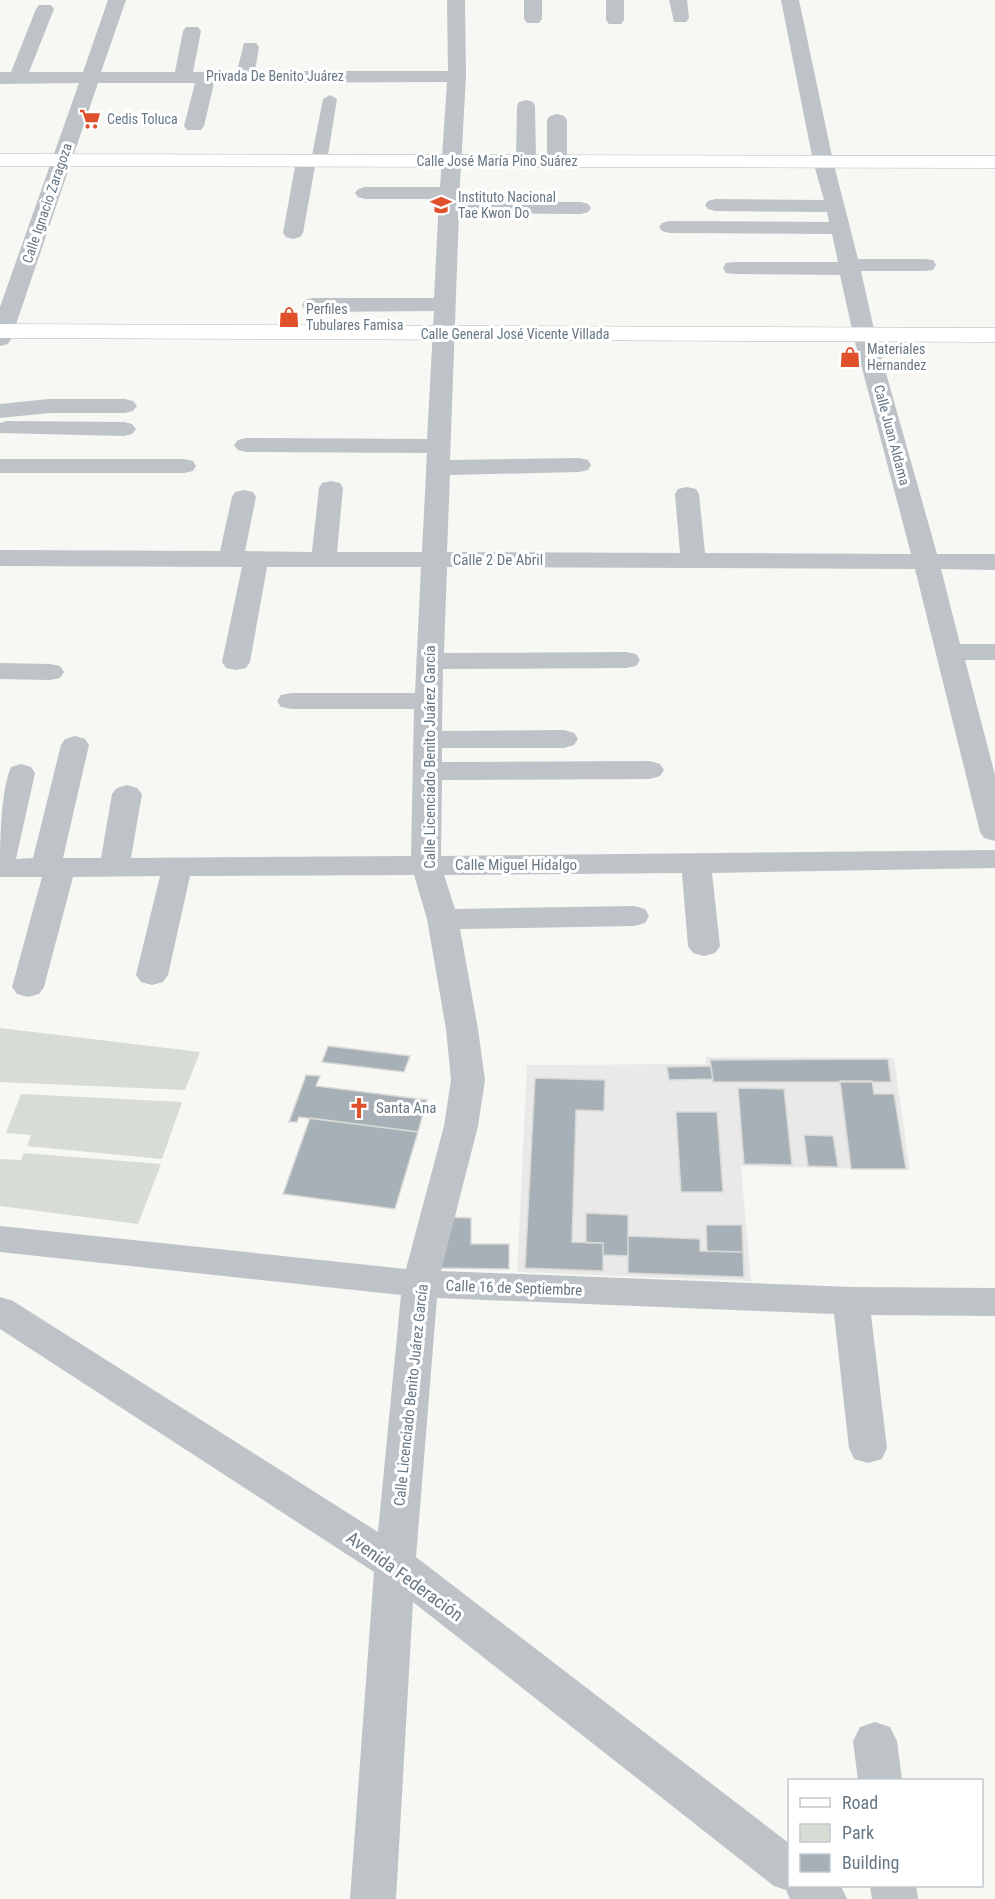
<svg xmlns="http://www.w3.org/2000/svg" width="995" height="1899" font-family="'Roboto Condensed',sans-serif">
<rect width="100%" height="100%" fill="#f7f7f4"/>
<path fill="#e8e9e8" d="M706 1057 894 1058 910 1170 741 1166 751 1281 517 1272 527 1065 706 1064Z"/>
<path fill="#d7dcd4" d="M0 1028 200 1052 185 1090 0 1082Z
M21 1094 182 1102 162 1159 27 1146 31 1135 6 1133Z
M24 1153 161 1164 138 1224 0 1206V1159L21 1160Z"/>
<path fill="#a7b0b6" stroke="#d9d9d7" stroke-width="1.5" d="M328 1046 410 1056 404 1072 322 1062Z
M888 1059 891 1082H713L710 1060Z
M711 1066 713 1079 669 1080 667 1067Z
M306 1075 320 1076 316 1086 427 1100 418 1132 299 1117 297 1122H289Z
M535 1078 605 1080 604 1111 576 1110 572 1242 603 1243V1271L525 1268Z
M840 1081H872L874 1094H894L906 1169H851Z
M738 1088 784 1089 792 1165 744 1164Z
M676 1112H717L723 1192H681Z
M310 1118 418 1132 395 1209 283 1194Z
M804 1135 833 1136 838 1167 808 1166Z
M586 1213 628 1215V1256L603 1255V1243H586Z
M444 1217 471 1218V1244H509V1269L441 1268Z
M706 1225H742L743 1252 707 1251Z
M628 1236 700 1239V1251L743 1252 744 1277 628 1273Z"/>
<g fill="none" stroke-linecap="round" stroke-linejoin="round">
<defs>
<path id="secondary" d="M0 154 995 156V168L0 166Z
M0 324 995 328V342L0 338Z"/>
</defs>
<use href="#secondary" stroke="#b1b7bb" stroke-width="1"/>
<path fill="#bec3c7" fill-rule="evenodd" d="M330 95 337 99 327 161 319 166 311 161 323 99Z"/>
<path fill="#bec3c7" fill-rule="evenodd" d="M108 0H126L101 72H175L183 31 186 27H198L201 31 193 72 237 71 244 43H256L259 47 255 71H448L447 0H465L466 76 459 201 581 202 588 204 591 208 588 212 581 214 459 213 450 460 579 458 588 460 591 465 588 470 579 472 450 475 447 552 680 553 675 494 678 489 687 487 696 489 699 494 705 553 911 554 853 334 840 275 734 274 726 273 723 268 726 263 734 262H838L832 234 669 233 662 231 659 227 662 223 669 221 829 222 827 212 715 211 708 209 705 205 708 201 715 199 824 200 813 161 781 0H799L833 161 858 259H925L933 260 936 265 933 270 925 271H861L875 334 937 554H995V570L941 569 960 644H995V660H965L995 775V841L984 838 980 832 915 569 447 567 444 653 626 652 636 654 640 660 636 666 626 668 443 669 442 731 564 730 574 733 578 739 574 745 564 748H442V762L650 761 660 764 664 770 660 776 650 779 442 780 441 856 995 850V868L712 873 720 946 715 953 704 956 693 953 688 946 682 873 444 875 455 909 634 906 645 909 649 916 645 923 634 926 460 929 478 1029 485 1080 478 1126 441 1271 851 1287 995 1288V1316L871 1315 887 1448 882 1459 868 1463 854 1459 849 1448 834 1314 437 1298 416 1557 790 1844V1886H841L847 1899H790L786 1890 774 1886 413 1602 396 1899H350L374 1572 0 1329V1297L13 1301 378 1532 401 1295 0 1252V1226L406 1269 444 1126 451 1080 446 1029 427 919 414 875 190 876 168 975 163 982 152 985 141 982 136 975 160 876 73 877 44 987 39 994 28 997 17 994 12 987 42 877H0C0 846 0 793 11 767L21 764 31 767 35 773 16 859 33 858 61 745 65 739 75 736 85 739 89 745 63 858H101L112 794 117 788 127 785 137 788 142 794 131 858 411 856 414 709H291L281 707 277 701 281 695 291 693H415L421 567H267L250 662 246 668 236 670 226 668 222 662 242 567 0 566V550L220 551 232 497 235 492 244 490 253 492 256 497 245 551 312 552 319 488 322 483 331 481 340 483 343 488 337 552H422L427 453 246 452 238 450 234 445 238 440 246 438 427 439 434 311 313 312 305 310 302 305 305 300 313 298H434L439 199H365L358 197 355 193 358 189 365 187H440L447 82 214 83 204 126 201 130H187L184 126 195 83H98L11 339 8 344 0 346V307L79 83 0 84V72H11L36 9 39 5H51L54 9 29 72H83Z
M524 0H542V19L539 23H527L524 19Z
M606 0H624V20L621 24H609L606 20Z
M669 0H687L689 18 686 22H674Z
M526 100 533 102 535 106 536 161 533 165H519L516 161 517 106 519 102Z
M557 114 564 116 567 120V161L564 165H550L547 161V120L550 116Z
M306 155 313 157 316 161 303 233 300 237 293 239 286 237 283 233 296 161 299 157Z
M49 399H125L133 401 137 406 133 411 125 413H49L0 418V404Z
M7 421 124 422 132 424 136 429 132 434 124 436 0 433V423Z
M0 459H184L193 461 196 466 193 471 184 473H0Z
M0 663 50 664 60 666 64 672 60 678 50 680 0 679Z
M875 1722 890 1727 897 1741 902 1780H858L853 1741 860 1727Z
M870 1886H916L918 1899H872Z"/>
<use href="#secondary" fill="#fff" fill-rule="evenodd"/>
</g>
<defs>
<symbol id="supermarket-bare" viewBox="-9 -9 18 18"><path d="M-6-5.5h2.5l.6 2H6L4.5 2H-2.5L-4.4-4H-6ZM-1.5 3.2a1.3 1.3 0 1 0 .1 0ZM3 3.2a1.3 1.3 0 1 0 .1 0Z" fill="#df512d" stroke="#fff" stroke-width="2.5" paint-order="stroke"/></symbol>
<symbol id="school-bare" viewBox="-9 -9 18 18"><path d="M0-5L7-2L0 1L-7-2ZM-4 1L0 2.5L4 1V4Q0 6-4 4Z" fill="#df512d" stroke="#fff" stroke-width="2.5" paint-order="stroke"/></symbol>
<symbol id="shop-bare" viewBox="-9 -9 18 18"><path d="M-5-2.5h2.3a2.7 3.5 0 0 1 5.4 0H5L5.5 6h-11ZM-1.5-2.5h3a1.5 2.3 0 0 0-3 0Z" fill="#df512d" stroke="#fff" stroke-width="2.5" paint-order="stroke"/></symbol>
<symbol id="church-bare" viewBox="-9 -9 18 18"><path d="M-1.2-6h2.4v3.5h3.3v2.4h-3.3V6h-2.4V-.1h-3.3v-2.4h3.3Z" fill="#df512d" stroke="#fff" stroke-width="2.5" paint-order="stroke"/></symbol>
</defs>
<g fill-rule="evenodd">
<use href="#supermarket-bare" x="75" y="104" width="30" height="30"/>
<use href="#school-bare" x="426" y="190" width="30" height="30"/>
<use href="#shop-bare" x="274" y="302" width="30" height="30"/>
<use href="#shop-bare" x="835" y="342" width="30" height="30"/>
<use href="#church-bare" x="344" y="1093" width="30" height="30"/>
</g>
<g text-anchor="middle" dominant-baseline="central" stroke-width="6" stroke-linejoin="round" paint-order="stroke">
<g font-size="14" fill="#677885" stroke="#fff">
<text x="275" y="76">Privada De Benito Juárez</text>
<text x="497" y="161">Calle José María Pino Suárez</text>
<text transform="translate(47 203) rotate(-71)">Calle Ignacio Zaragoza</text>
<text x="515" y="334">Calle General José Vicente Villada</text>
<text transform="translate(892 435) rotate(75)">Calle Juan Aldama</text>
</g>
<g font-size="14" fill="#677885" stroke="#fff" text-anchor="start">
<text x="107" y="119">Cedis Toluca</text>
<text x="458" y="197">Instituto Nacional<tspan x="458" dy="16">Tae Kwon Do</tspan></text>
<text x="306" y="309">Perfiles<tspan x="306" dy="16">Tubulares Famisa</tspan></text>
<text x="867" y="349">Materiales<tspan x="867" dy="16">Hernandez</tspan></text>
</g>
<g font-size="15" fill="#677885" stroke="#fff">
<text x="498" y="560">Calle 2 De Abril</text>
<text transform="translate(430 757) rotate(-90)">Calle Licenciado Benito Juárez García</text>
<text x="516" y="865">Calle Miguel Hidalgo</text>
<text transform="translate(514 1288) rotate(2)">Calle 16 de Septiembre</text>
<text transform="translate(411 1395) rotate(-84)">Calle Licenciado Benito Juárez García</text>
</g>
<g font-size="15" fill="#677885" stroke="#fff" text-anchor="start">
<text x="376" y="1108">Santa Ana</text>
</g>
<g font-size="18" fill="#677885" stroke="#fff">
<text transform="translate(405 1576) rotate(36)">Avenida Federación</text>
</g>
</g>
<rect x="788" y="1779" width="195" height="108" fill="#ffffff" stroke="#c2c9ce" stroke-width="1.5"/>
<rect x="800" y="1798" width="30" height="9" fill="#ffffff" stroke="#c2c9ce" stroke-width="1.5"/>
<text x="842" y="1809" font-size="18" fill="#677885">Road</text>
<rect x="800" y="1824" width="30" height="18" fill="#d7dcd4" stroke="#c2c9ce" stroke-width="1.5"/>
<text x="842" y="1839" font-size="18" fill="#677885">Park</text>
<rect x="800" y="1854" width="30" height="18" fill="#a7b0b6" stroke="#c2c9ce" stroke-width="1.5"/>
<text x="842" y="1869" font-size="18" fill="#677885">Building</text>
</svg>
